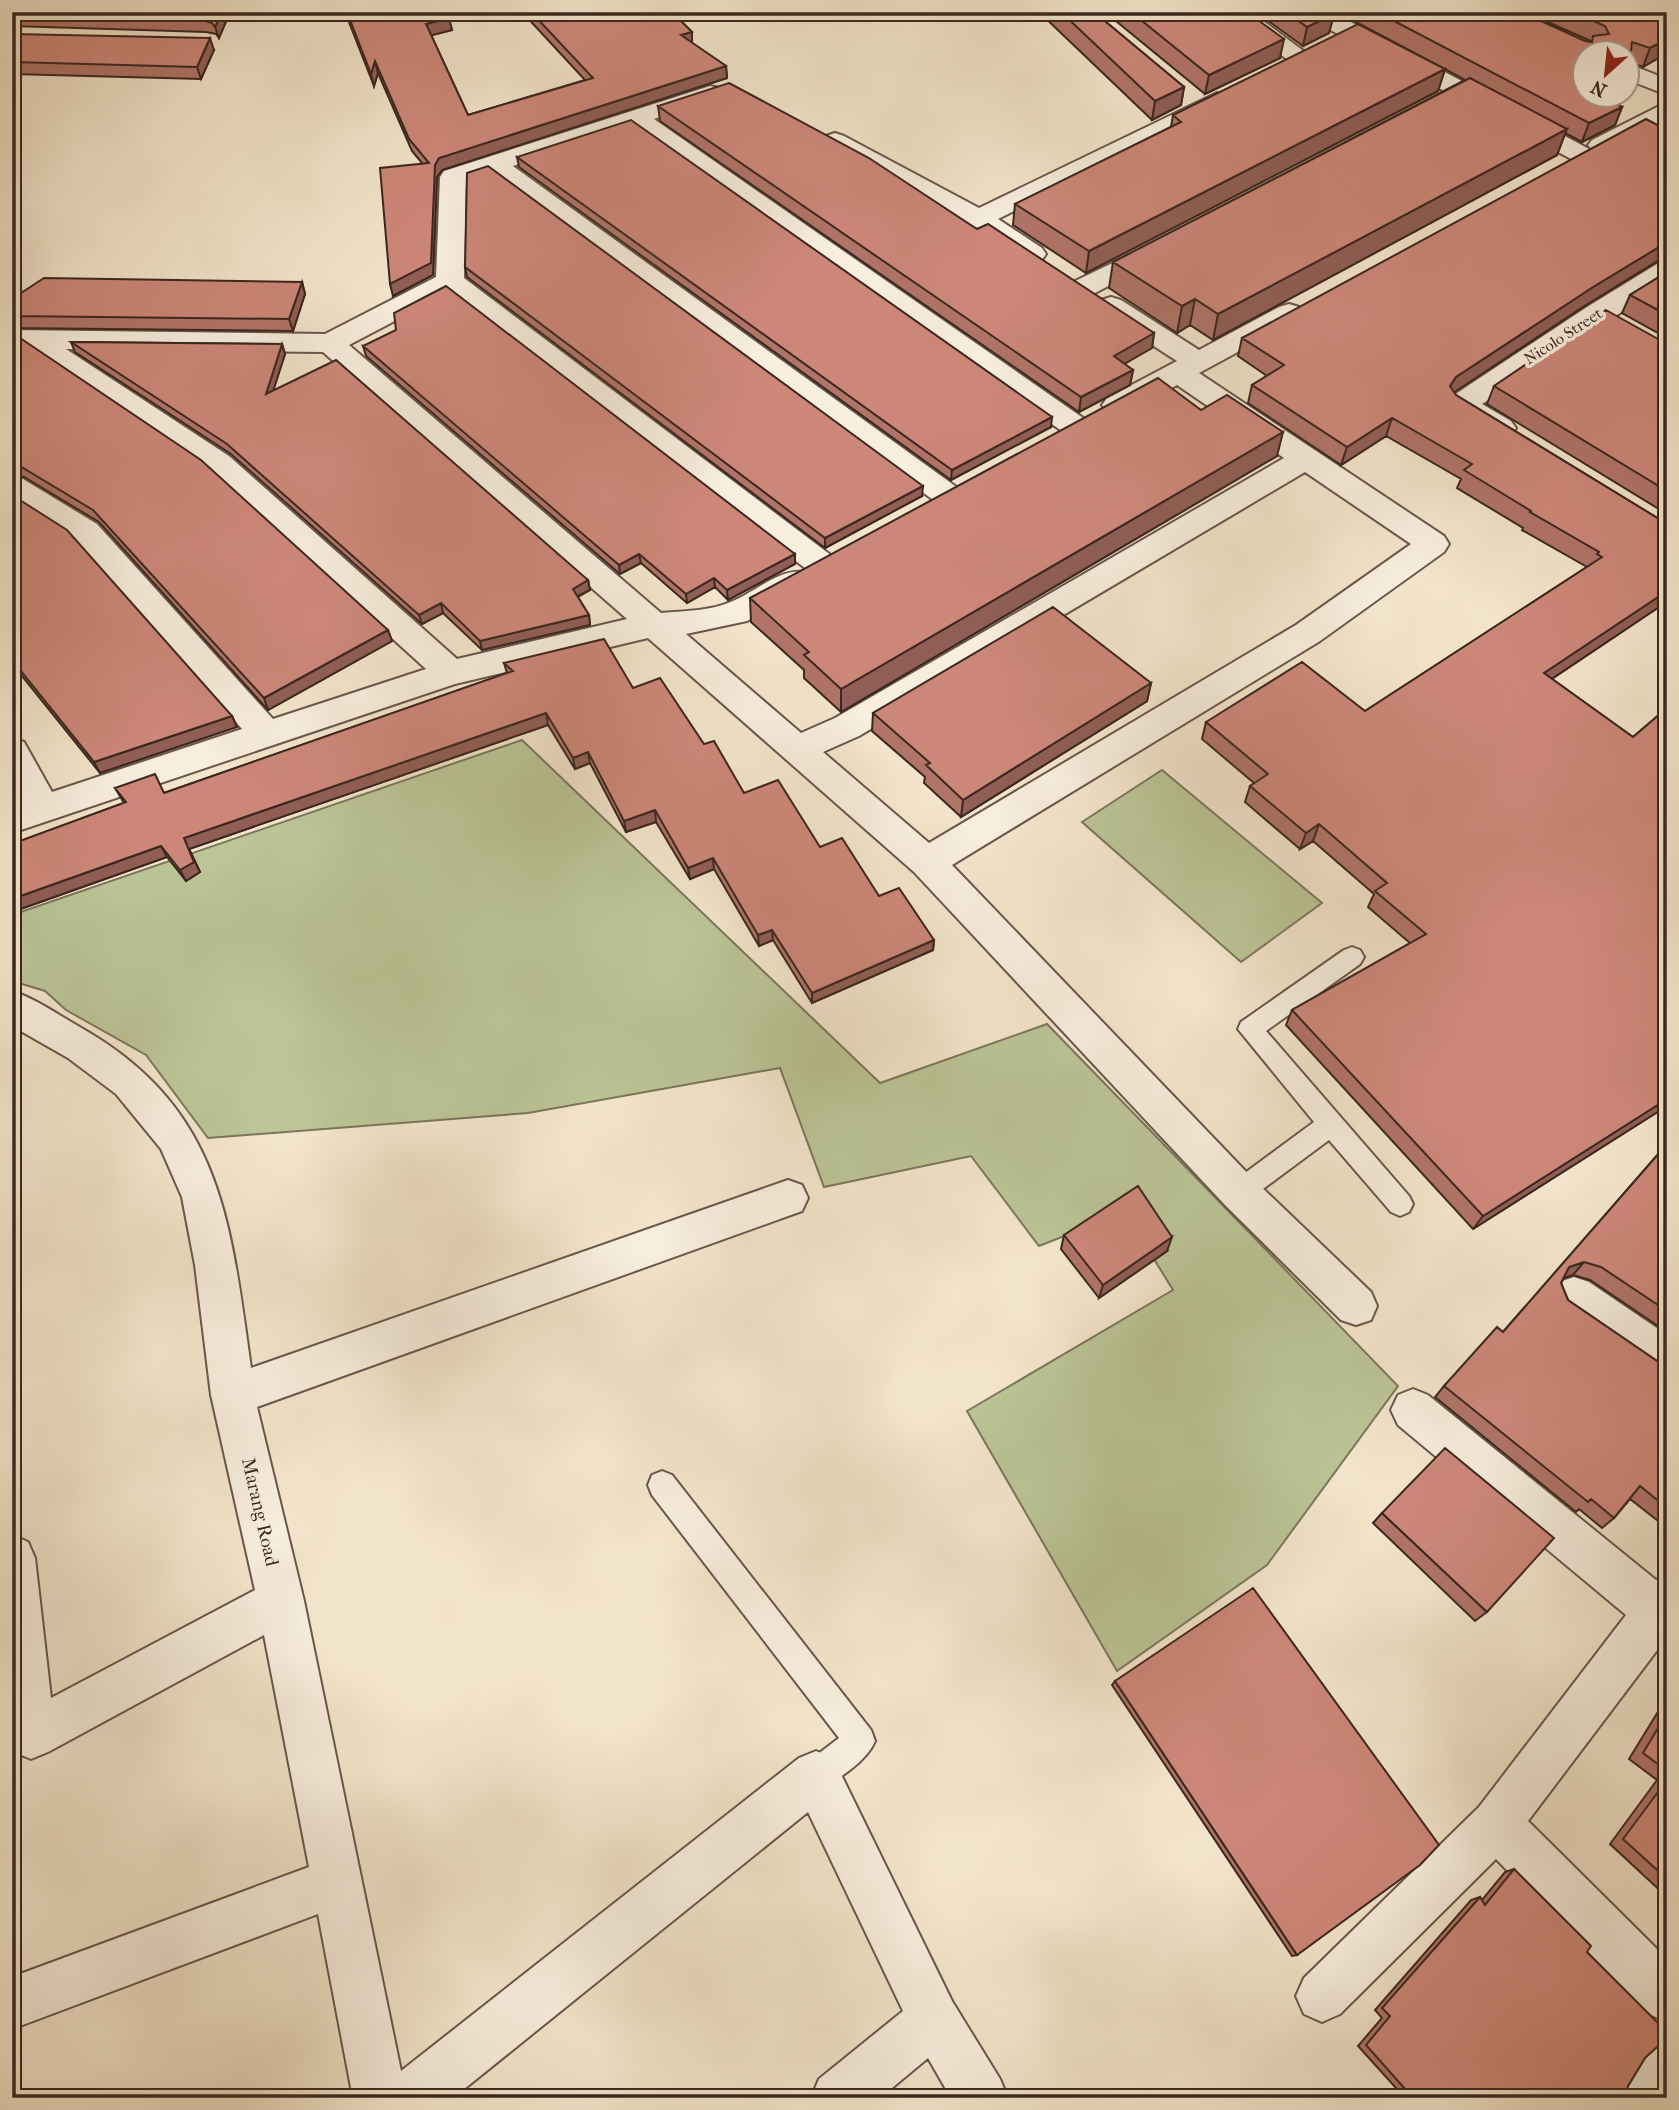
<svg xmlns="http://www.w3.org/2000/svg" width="1679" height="2110" font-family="'IM FELL French Canon',serif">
<rect width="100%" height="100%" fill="#f3e5cb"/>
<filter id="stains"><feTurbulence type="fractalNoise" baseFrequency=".00286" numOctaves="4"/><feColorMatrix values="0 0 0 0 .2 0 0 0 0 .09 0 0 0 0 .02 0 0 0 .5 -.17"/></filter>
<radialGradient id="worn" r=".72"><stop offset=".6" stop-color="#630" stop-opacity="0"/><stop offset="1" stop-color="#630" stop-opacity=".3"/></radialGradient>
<path fill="#bbc597" stroke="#7b765c" stroke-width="2" d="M522 740 880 1083 1047 1024 1398 1386 1267 1565 1117 1671 967 1411 1173 1290 1125 1212 1039 1246 971 1156 824 1187 780 1068 528 1113 208 1138 146 1055 66 1010 45 991 12 981V915Z
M1162 770 1322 903 1241 962 1082 822Z"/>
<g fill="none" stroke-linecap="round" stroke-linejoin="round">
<defs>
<path id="lane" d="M1352 947 1360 950 1364 957 1360 964 1266 1031 1409 1196 1413 1204 1409 1212 1400 1216 1391 1212 1329 1140 1248 1200 1239 1203 1230 1200 1226 1192 1230 1184 1314 1122 1238 1029 1241 1022 1344 950Z
M662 1471 672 1475 871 1730 875 1741C867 1761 836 1782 816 1790L805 1786 801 1775 805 1764 839 1738 652 1495 648 1485 652 1475Z"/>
<path id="street" d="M1223 12H1251L1313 58 1310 63 1301 65 1292 63Z
M1302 12H1332L1591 150 1595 155 1591 160 1582 163 1573 160 1306 17Z
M1626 63 1667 79V95L1626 79Z
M710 86 719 88 722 93 719 98 654 119 1086 420 1091 427 1086 434 1076 437 1066 434 632 127 513 166 962 491 966 498 962 505 951 508 940 505 490 173 466 181 464 278 836 559 841 567 836 575 825 578 814 575 448 293 349 345 661 613C683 611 707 611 728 603 754 594 781 565 809 573L814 581 809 589 747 621 686 634 801 733 835 718 1284 458 1177 385C1156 396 1130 418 1107 412L1102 405 1107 398 1177 361 1101 312 1097 306 1101 300 1111 297 1121 300 1199 350 1279 307 1289 304 1299 307 1303 313 1299 319 1199 373 1444 536 1449 544 1444 552 1320 641 952 865 1253 1179 1371 1292 1377 1306 1371 1320 1356 1325 1341 1320 1225 1205 914 872 648 638 455 684 12 833V805L22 802 12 783V738L24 742 52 792 242 729 75 540 12 500V476L23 479 97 524 273 719 426 669 207 470 26 348H12V330L325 334 436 277 440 177 444 171ZM66 349 323 352 627 619 457 659 229 456ZM1305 472 1411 544 1296 625 929 843 823 752 859 736Z
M1217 93 1226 96 1230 101 1226 106 998 219 1042 248 1046 254 1042 260 1032 262 1022 260 970 224 826 146 822 141 826 136 835 133 844 136 979 208Z
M1667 102V119L1610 150 1601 153 1592 150 1588 145 1592 140Z
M1156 242 1166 244 1170 250 1166 256 1093 294 1083 296 1073 294 1069 288 1073 282Z
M1667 262V282L1482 404 1511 421 1516 428 1511 435C1510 435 1502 438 1500 437 1488 437 1453 414 1446 404L1451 397 1587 307 1657 264Z
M12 991C36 999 57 1014 78 1026 222 1107 230 1219 251 1368L788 1180 802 1185 808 1198 802 1211 257 1407 304 1601 401 2071 799 1758 816 1751 833 1758 952 2001 1000 2079 1008 2098H951L928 2058 880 2098H811L819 2079 903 2011 808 1812 453 2098H353L318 1914 12 2029V1977L309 1867 264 1635 48 1752 31 1759 14 1752 12 1748V1535L28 1542 35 1558 51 1698 255 1590 211 1395 195 1265 182 1197 161 1149 116 1094 68 1058 12 1026Z
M1574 1277 1589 1282 1667 1335V1380L1652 1374 1559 1310 1553 1296 1559 1282Z
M1413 1389 1428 1395 1656 1580 1667 1576V1642L1664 1641 1528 1821 1667 1959V2022L1649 2014 1496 1859 1340 2014 1322 2022 1304 2014 1296 1996 1304 1978 1479 1807 1626 1615 1398 1425 1391 1410 1398 1395Z
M1667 2035V2098H1615C1627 2071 1640 2046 1667 2035Z"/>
</defs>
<use href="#lane" stroke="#69564b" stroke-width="4"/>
<use href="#street" stroke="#69564b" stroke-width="4"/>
<use href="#lane" fill="#f7eedd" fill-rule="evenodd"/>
<use href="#street" fill="#f7eedd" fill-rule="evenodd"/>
</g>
<path fill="#b07468" stroke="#3b2720" stroke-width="2" d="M12 12H230L219 38 216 34 206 32 12 26Z
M345 12H447L452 30 431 35 468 115 585 80 522 12H672L692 32V43L726 66 727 78 442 170 437 177 433 275 393 296 422 163 412 151 378 73 374 86Z
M1039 12H1094L1184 87 1181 105 1152 120Z
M1105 12H1247L1280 58 1205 94Z
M1256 12H1330L1334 14 1329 33 1303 46Z
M1337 12H1521L1585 41H1591L1525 12H1667V53L1643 67 1629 62 1627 70V52L1585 94 1622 107 1615 125 1582 142 1565 133 1557 155 1213 340 1190 325 1177 333 1109 288 1113 262 1465 80 1445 69 1438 91 1086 273 1013 225 1015 204 1171 127 1173 115 1441 67Z
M12 34 214 50 201 79 12 74Z
M658 106 977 229 1154 333 1152 348 1124 364 1133 370 1130 385 1079 412 660 121Z
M1667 130V260L1656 262 1586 305 1454 392 1456 395 1664 522 1667 523V612L1659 607 1552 679 1633 737 1667 708V1106L1473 1229 1286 1025 1292 1010 1410 943 1368 907 1374 894 1313 841 1300 849 1245 802 1250 786 1254 783 1202 739 1206 722 1365 711 1587 567 1522 530 1523 528 1457 488 1461 479 1386 436 1341 465 1248 403 1252 385 1267 376 1238 356 1242 338Z
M517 157 1051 427 951 480 519 167Z
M465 267 922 496 825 548 467 277Z
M1667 272V338L1622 313 1630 295Z
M302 282 305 294 293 331 12 328V299Z
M12 338 388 630 392 641 268 710 99 522 24 477 12 474Z
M71 342 282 344 285 354 273 390 588 580 590 590 578 597 589 615 590 625 482 650 443 613 422 624 231 454 75 352Z
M1664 343 1667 344V514L1487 404 1494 386Z
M363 346 795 554V564L728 600 715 587 687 603 641 563 620 574 366 356Z
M1201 410 1277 456 841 712 804 678V670L751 622 750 598Z
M12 495 232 716 237 727 100 773 14 666 12 667Z
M504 663 633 688 704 744 744 793 820 847 879 896 934 940 933 950 812 1003 773 940 759 946 714 869 690 879 656 822 626 832 590 763 575 769 548 725 189 849 200 872 186 881 167 857 12 912V827L21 841 124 803 115 788 164 793 507 673Z
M1151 683 1147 701 961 817 924 783 925 777 872 731 873 713Z
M1667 1144V1332L1590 1280 1573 1275 1564 1278 1561 1283 1568 1300 1663 1365 1667 1366V1528L1630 1499 1614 1518 1602 1528 1579 1509 1576 1512 1435 1397 1444 1386 1503 1332Z
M1064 1235 1167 1251 1099 1298 1061 1249Z
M1382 1513 1487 1612 1475 1621 1373 1523Z
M1115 1681 1297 1955 1292 1956 1112 1685Z
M1667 1697V1897L1610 1844 1657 1780 1629 1759Z
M1514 1869 1587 1952 1645 2058 1628 2086 1625 2098H1405L1358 2046 1382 2018 1375 2010 1471 1900 1480 1897 1482 1900 1505 1872Z"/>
<path fill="#905e55" stroke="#3b2720" stroke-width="2" d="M222 12H230L219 38 215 27Z
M1334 14 1329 33 1303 46 1307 27Z
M449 18 452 30 429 36 426 24Z
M692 32V44L681 35Z
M210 38 214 50 201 79 197 67Z
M1284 39 1280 58 1205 94 1209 75Z
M1667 39V53L1643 67 1650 48Z
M375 61 378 73 374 86 371 74Z
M726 66 727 78 442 170 437 177 433 275 393 296 390 284 435 165 439 158Z
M1445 69 1438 91 1086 273 1089 251Z
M1184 87 1181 105 1152 120 1155 101Z
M1622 107 1615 125 1582 142 1589 123Z
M1567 129 1557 155 1213 340 1218 314Z
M1667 243 1666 259 1656 262 1586 305 1450 395V386L1456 377 1593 287 1664 244Z
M302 282 305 294 293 331 289 319Z
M1195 299 1190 325 1177 333 1182 306Z
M1154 333 1152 348 1112 371 1114 356Z
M282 344 285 354 269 404 266 394Z
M1133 370 1130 385 1079 412 1081 397Z
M1052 417 1051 427 951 480 952 470Z
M1392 418 1386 436 1341 465 1347 447Z
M1283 432 1277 456 841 712V689Z
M923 486 922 496 825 548V538Z
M639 554 641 563 620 574 619 565Z
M795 554V564L728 600 727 590Z
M714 578 715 587 687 603 686 594Z
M588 580 590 590 574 598 573 589Z
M1667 591 1659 607 1535 690 1544 673Z
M441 603 443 613 422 624 419 615Z
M589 615 590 625 482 650 480 641Z
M388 630 392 641 268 710 264 698Z
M1151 683 1147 701 961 817 963 800Z
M546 713 548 725 189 849 200 872 186 881 180 870 184 838Z
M232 716 237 727 100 773 94 762Z
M588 752 590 763 575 769 573 758Z
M655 810 656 822 626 832 624 821Z
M1319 824 1313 841 1300 849 1306 833Z
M161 846 167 857 12 912V899Z
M713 858 714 869 690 879 688 868Z
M772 930 773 940 759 946 758 935Z
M934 940 933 950 812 1003V993Z
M1667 1099V1106L1473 1229 1483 1216Z
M1172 1237 1167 1251 1099 1298 1103 1285Z
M1584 1262 1573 1275 1558 1280 1569 1267Z"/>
<path fill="#cd8779" stroke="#3b2720" stroke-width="2" d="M12 12H222L215 27 212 23 202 20 12 15Z
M347 12H447L449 18 426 24 468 115 593 78 531 12H672L692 32 681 35 726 66 439 158 435 165 431 263 390 284 380 168 429 163 409 139 375 61 371 74Z
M1061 12H1094L1184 87 1155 101Z
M1131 12H1247L1284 39 1209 75Z
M1286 12H1330L1334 14 1307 27Z
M1377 12H1521L1585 41 1592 42 1593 36 1609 34 1605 26 1573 12H1667V39L1650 48 1632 42 1630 59 1627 61V52H1585V94H1599L1622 107 1589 123Z
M1358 24 1445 69 1089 251 1015 204 1181 122 1173 115Z
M12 34 210 38 197 67 12 62Z
M1470 78 1567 129 1218 314 1195 299 1182 306 1113 262Z
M729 83 869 158 977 229 988 224 1154 333 1114 356 1133 370 1081 397 658 106Z
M1646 119 1667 130V243L1664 244 1593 287 1456 377 1450 386 1456 395 1664 522 1667 523V591L1544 673 1633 737 1667 708V1099L1483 1216 1292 1010 1426 934 1375 891 1387 883 1319 824 1306 833 1250 786 1268 774 1206 722 1302 662 1365 711 1602 557 1597 554 1599 552 1530 512 1531 511 1464 470 1472 464 1392 418 1347 447 1252 385 1284 365 1242 338Z
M631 120 1052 417 952 470 517 157Z
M488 166 923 486 825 538 465 267 467 173Z
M1667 272V315L1630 295Z
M44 278 302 282 289 319 12 316V299Z
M446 286 795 554 727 590 714 578 686 594 639 554 619 565 363 346 396 330 394 313Z
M1606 310 1667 344V491L1494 386Z
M12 338H20L201 460 388 630 264 698 93 510 18 465 12 463Z
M71 342 282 344 266 394 336 360 588 580 573 589 589 615 480 641 441 603 419 615 227 444Z
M1158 378 1201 410 1227 395 1283 432 841 689 804 655 809 652 750 598Z
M12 495 67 530 232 716 94 762 12 660Z
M1053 607 1151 683 963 800 926 765 930 763 873 713Z
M604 639 633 688 660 678 704 744 714 741 744 793 778 780 820 847 842 838 879 896 899 888 934 940 812 993 772 930 758 935 713 858 688 868 655 810 624 821 588 752 573 758 546 713 184 838 194 862 180 870 161 846 12 899V828L20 841 126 802 115 788 155 774 164 793 513 671 504 663Z
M1667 1144V1311L1601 1267 1584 1262 1569 1267 1561 1283 1568 1300 1663 1365 1667 1366V1508L1640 1486 1614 1518 1591 1499 1588 1502 1444 1386 1497 1327 1503 1332Z
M1138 1186 1172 1237 1103 1285 1064 1235Z
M1445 1448 1554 1538 1487 1612 1382 1513Z
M1253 1588 1439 1845 1420 1865 1297 1955 1115 1681Z
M1667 1713V1771L1643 1753Z
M1667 1780V1879L1623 1839Z
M1514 1869 1591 1946 1587 1952 1667 2032V2038L1645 2058 1628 2086 1625 2098H1413L1366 2045 1390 2016 1382 2008 1480 1897 1485 1905Z"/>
<g text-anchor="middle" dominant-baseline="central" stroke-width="7" stroke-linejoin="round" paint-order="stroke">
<g font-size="16" fill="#3b2720" stroke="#f7eedd">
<text transform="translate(1563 336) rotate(-33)">Nicolo Street</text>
</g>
<g font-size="19" fill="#3b2720" stroke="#f7eedd">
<text transform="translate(260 1512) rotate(77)">Marang Road</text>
</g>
</g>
<rect width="1679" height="2110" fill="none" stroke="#f3e5cb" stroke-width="42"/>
<rect x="14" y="14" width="1651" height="2082" fill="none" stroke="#3b2720" stroke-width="3.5"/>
<rect x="21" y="21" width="1637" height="2068" fill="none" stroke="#3b2720" stroke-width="2"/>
<g transform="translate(1606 74) rotate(207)"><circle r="33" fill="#f7eedd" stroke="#ac9e91" stroke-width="2"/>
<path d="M0-5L12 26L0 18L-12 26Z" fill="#8f2418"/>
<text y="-10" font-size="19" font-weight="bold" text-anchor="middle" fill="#3b2720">N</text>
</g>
<rect width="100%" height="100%" filter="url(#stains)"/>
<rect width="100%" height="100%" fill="url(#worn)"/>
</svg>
